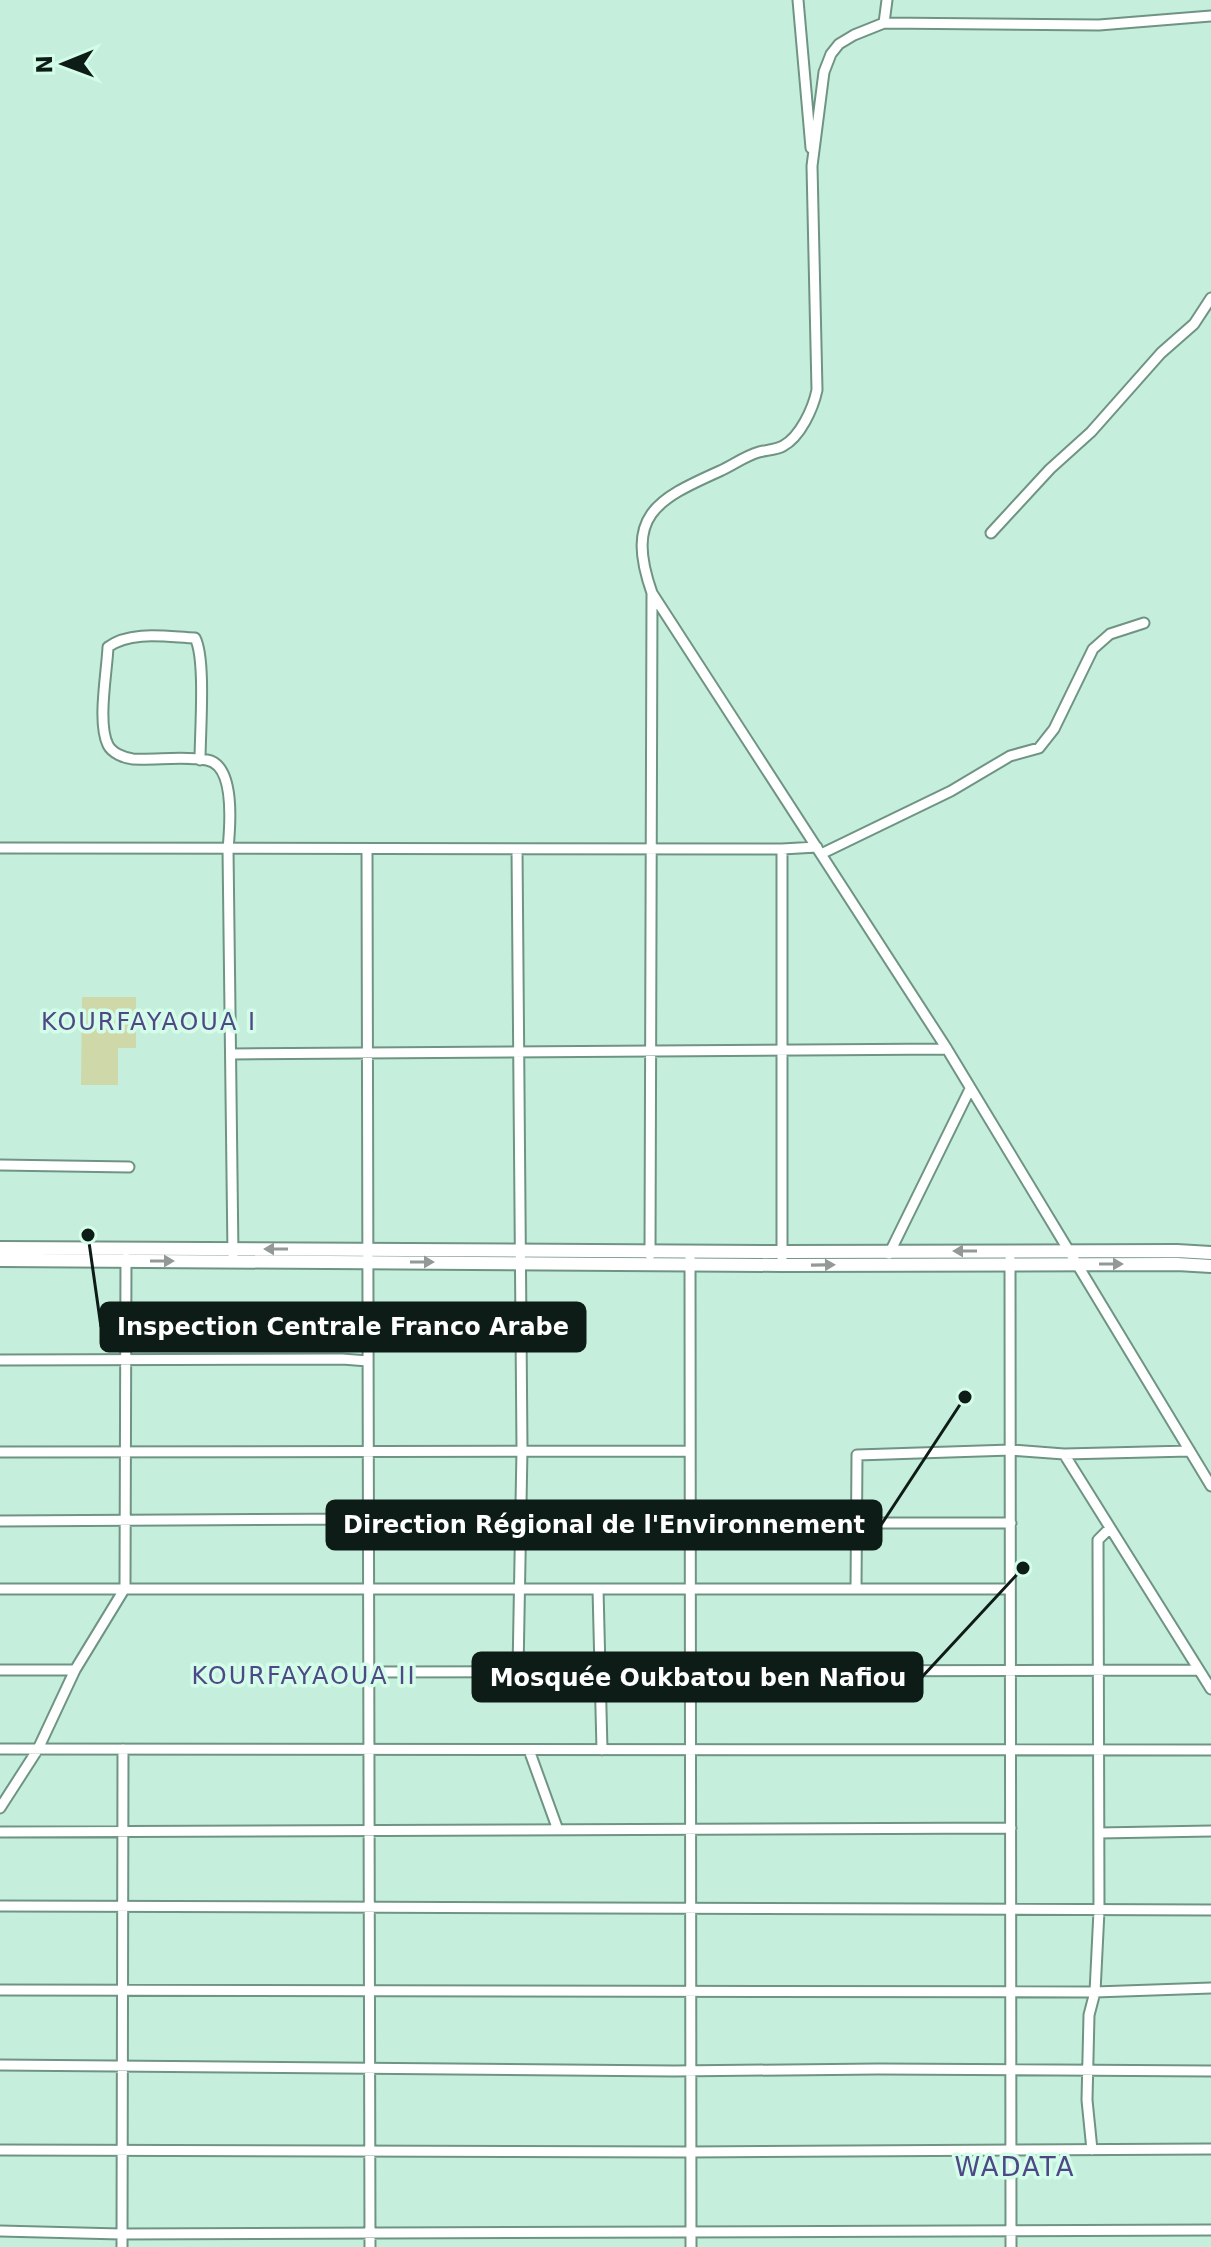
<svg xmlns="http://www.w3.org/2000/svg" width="1211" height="2247" font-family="'DejaVu Sans',sans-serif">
<rect width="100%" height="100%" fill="#c6eedc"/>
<path fill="#ced8a8" d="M82 997H136V1048H118V1085H81Z"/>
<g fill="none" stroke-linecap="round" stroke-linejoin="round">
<defs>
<path id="street" d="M798 0 811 148
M1211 16 1099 25 884 23 854 35 839 44 831 54 824 72 812 166 817 390C813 409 800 437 783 446 776 450 766 450 759 452 745 456 733 465 720 471 655 500 625 516 652 593L947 1049 1211 1486
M884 23 887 0
M991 533 1050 469 1091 432 1161 353 1194 324 1211 298
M200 760C200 733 206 658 195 638 168 637 131 630 108 647 107 672 97 723 108 745 112 753 124 758 133 759 156 760 186 756 207 760 236 765 230 828 228 849L233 1255
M0 848 782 849
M367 849 370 2247
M517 849 522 1449 518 1671
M821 854 951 791 1010 756 1039 748 1054 729 1093 649 1110 634 1144 623
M232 1054 947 1049
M0 1165 129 1167
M889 1254 970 1089
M650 1255 652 594
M690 1258 691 2247
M782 1258V849L817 847
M1010 1259 1011 2247
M0 1360 342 1359 368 1361
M0 1452 690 1451
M1064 1454 1211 1689
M0 1521 369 1519 519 1521
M856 1523H1011
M0 1589H1010
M598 1589 602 1750
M856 1589 857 1455 1011 1450 1064 1454 1190 1451
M0 1670H75
M369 1672 1199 1670
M0 1749 1211 1750
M529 1750 558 1830
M0 1808 38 1749 75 1670 125 1588 126 1258
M0 1832 1011 1828
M1099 1833 1211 1831
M0 1906 1211 1910
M0 1990 1095 1992 1211 1988
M0 2065 674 2071 878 2069 1211 2071
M0 2150 690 2152 1211 2149
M1092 2150 1087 2100 1089 2015 1095 1992 1099 1911 1098 1540 1110 1528
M0 2231 121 2234 1211 2230
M122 2247 123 1749"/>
<path id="secondary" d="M0 1248 782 1252 1177 1251 1211 1253
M0 1260 782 1265 1177 1264 1211 1266"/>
</defs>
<use href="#street" stroke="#6f9484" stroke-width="13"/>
<use href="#secondary" stroke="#6f9484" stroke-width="16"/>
<use href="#street" stroke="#fff" stroke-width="9"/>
<use href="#secondary" stroke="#fff" stroke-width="12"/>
</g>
<defs><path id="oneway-solid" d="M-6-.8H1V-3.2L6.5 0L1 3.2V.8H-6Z" transform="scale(2)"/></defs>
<g fill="#929996">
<use href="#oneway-solid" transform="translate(276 1249) rotate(-180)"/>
<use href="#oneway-solid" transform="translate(965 1251) rotate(-180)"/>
<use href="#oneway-solid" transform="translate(162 1261)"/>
<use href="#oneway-solid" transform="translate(422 1262)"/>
<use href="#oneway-solid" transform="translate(1111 1264)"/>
<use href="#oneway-solid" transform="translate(823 1265) rotate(-1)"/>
</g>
<g text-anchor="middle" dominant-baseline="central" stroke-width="7" stroke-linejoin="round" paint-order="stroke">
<g font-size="24" letter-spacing="2" fill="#4f4886" stroke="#d3fce9">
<text x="149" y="1022">KOURFAYAOUA I</text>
<text x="304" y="1676">KOURFAYAOUA II</text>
</g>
<g font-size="26" letter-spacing="2" fill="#4f4886" stroke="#d3fce9">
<text x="1015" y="2167">WADATA</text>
</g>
</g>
<path fill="none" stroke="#0d1c16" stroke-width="3" d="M88 1235L101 1327M965 1397L881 1525M1023 1568L922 1677"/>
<g fill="#0d1c16" stroke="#d3fce9" stroke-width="3">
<circle cx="88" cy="1235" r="8"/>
<circle cx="965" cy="1397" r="8"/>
<circle cx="1023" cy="1568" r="8"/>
</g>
<g fill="#0d1c16" stroke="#0d1c16" stroke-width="3">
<rect x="101" y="1303" width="484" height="48" rx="8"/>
<rect x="327" y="1501" width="554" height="48" rx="8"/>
<rect x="473" y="1653" width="449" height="48" rx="8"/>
</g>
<g font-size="24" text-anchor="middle" font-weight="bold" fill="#fff">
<text x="343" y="1335">Inspection Centrale Franco Arabe</text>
<text x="604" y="1533">Direction Régional de l'Environnement</text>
<text x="698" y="1686">Mosquée Oukbatou ben Nafiou</text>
</g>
<g transform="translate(64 64) rotate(269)" stroke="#d3fce9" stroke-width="6" paint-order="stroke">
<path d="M0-6L14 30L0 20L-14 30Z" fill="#0d1c16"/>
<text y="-12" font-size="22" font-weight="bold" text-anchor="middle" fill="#0d1c16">N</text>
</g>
</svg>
